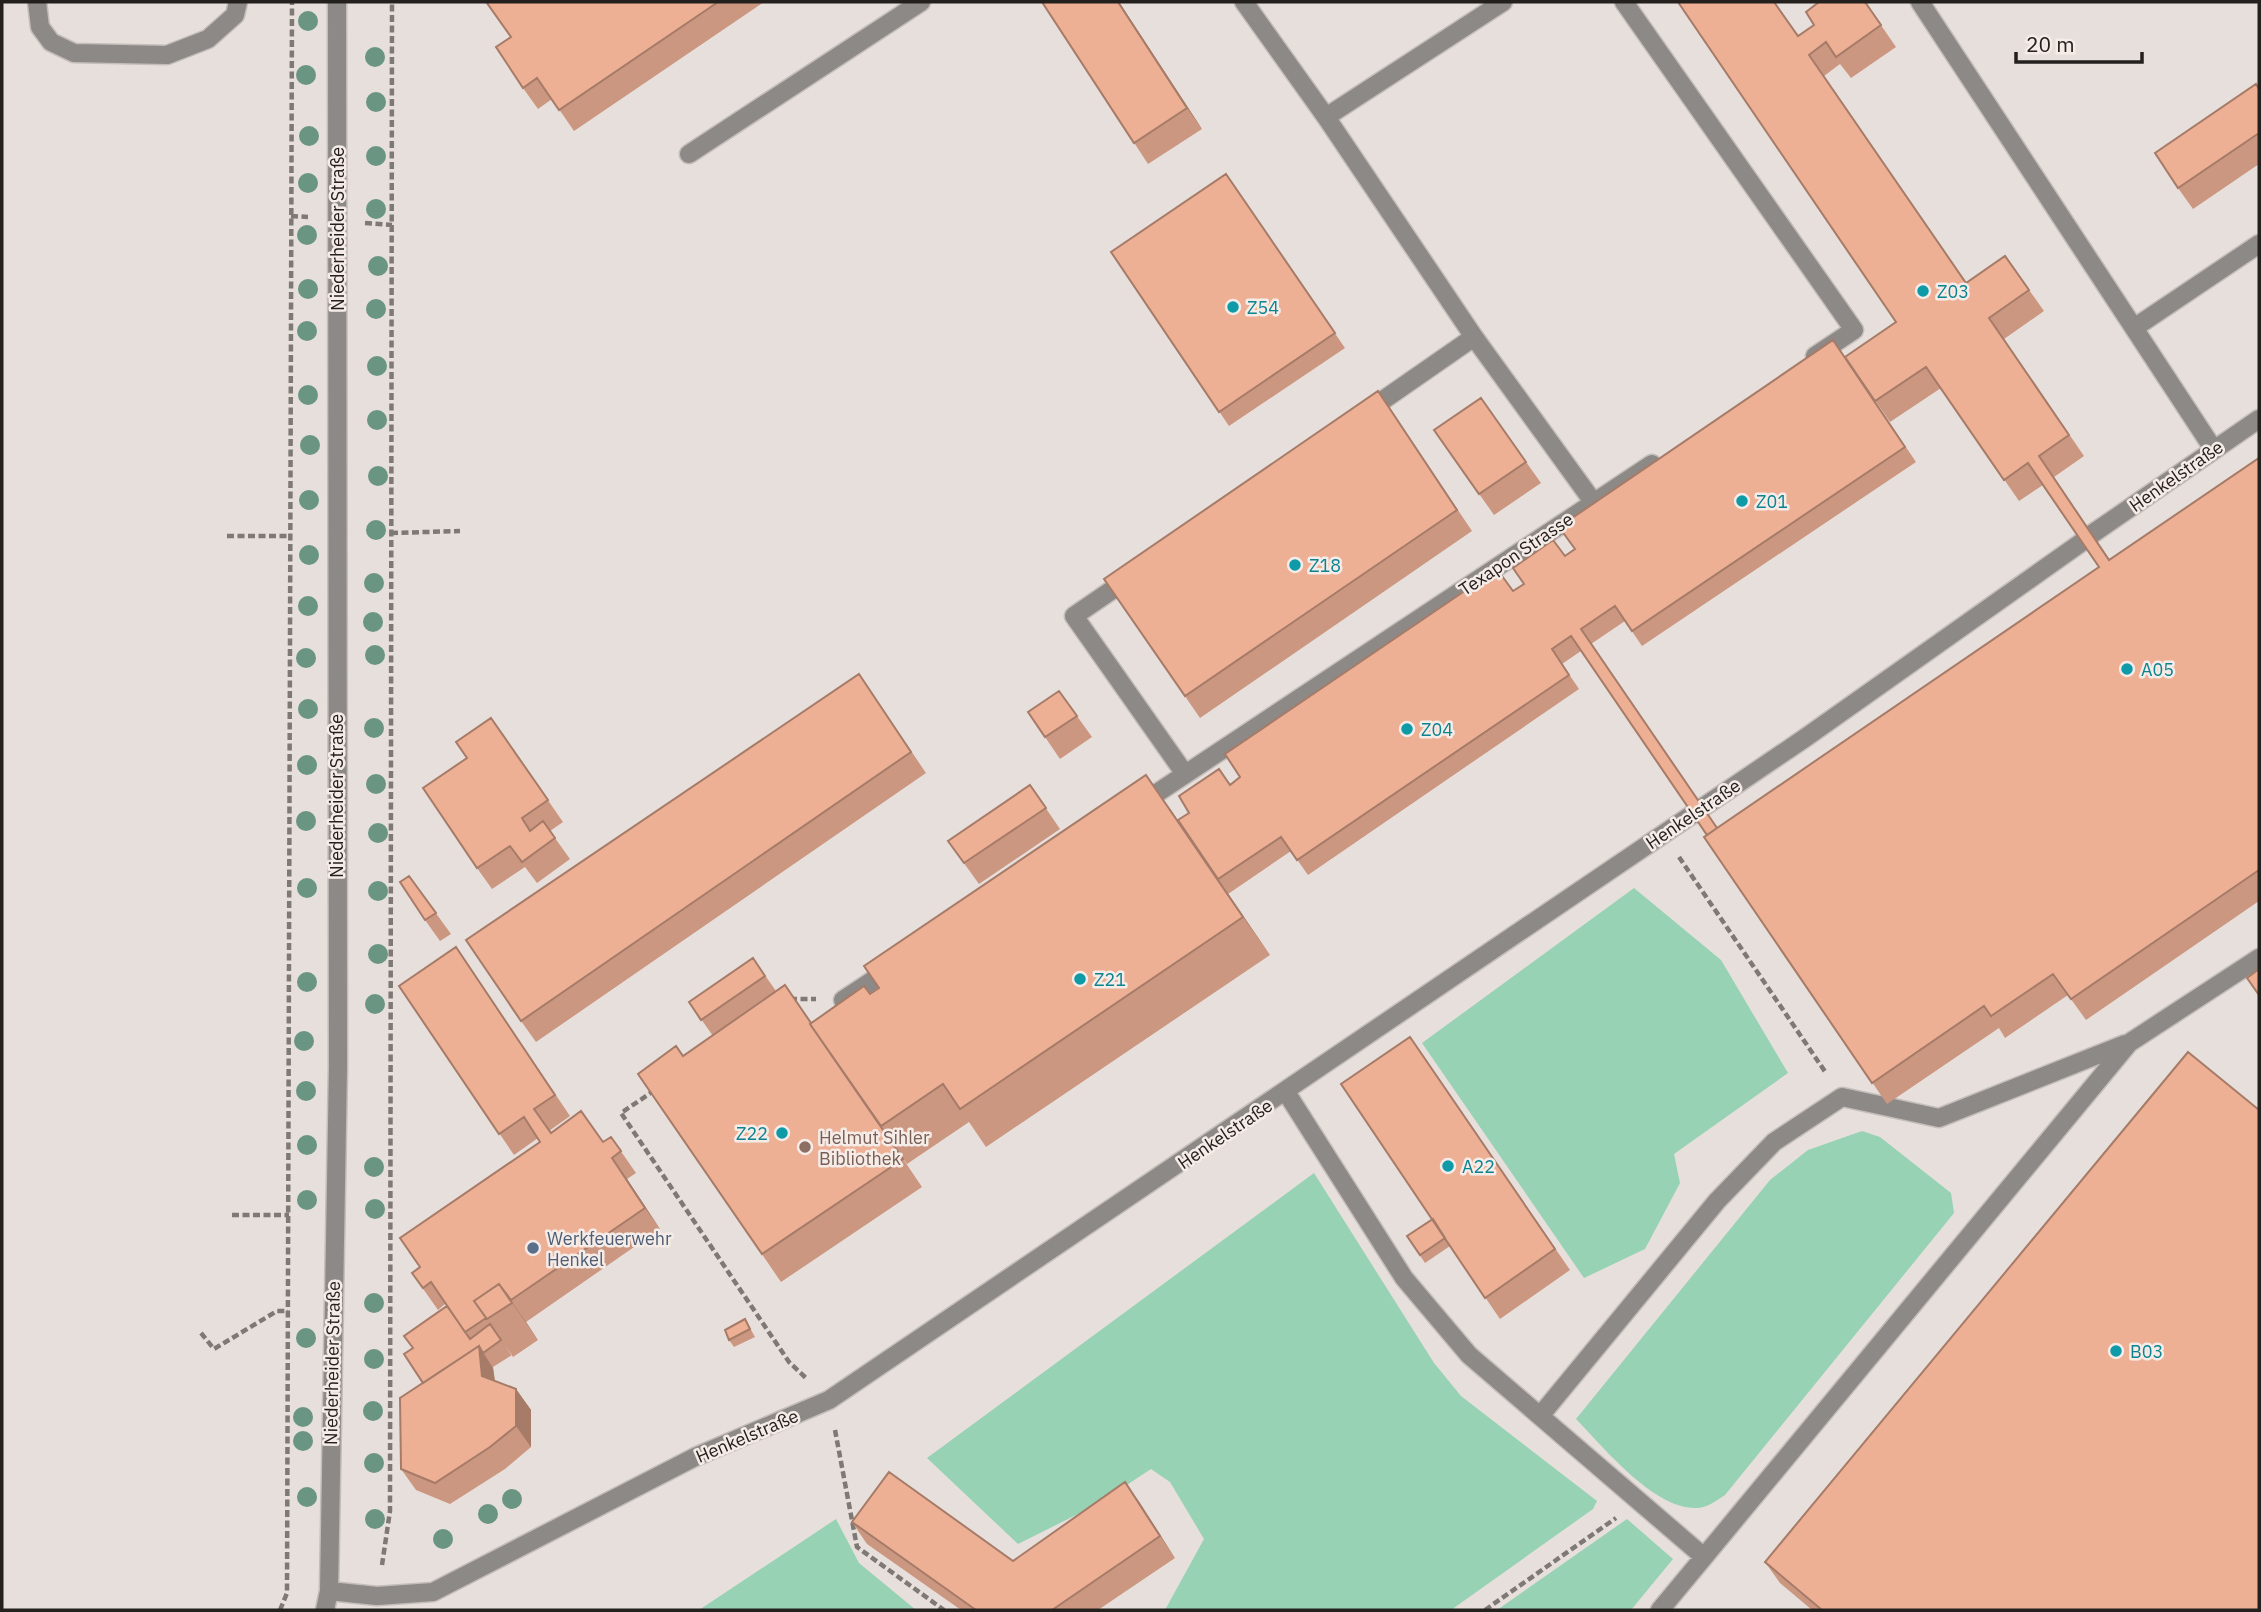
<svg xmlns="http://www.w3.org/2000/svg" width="2261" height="1612" font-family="'IBM Plex Sans',sans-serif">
<rect width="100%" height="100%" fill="#e7dfdb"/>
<path fill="#97d2b4" d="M1634 888 1721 960 1788 1073 1674 1154 1680 1183 1645 1249 1584 1278 1422 1043Z
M1862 1131 1880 1137 1951 1193 1954 1213 1725 1495C1716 1501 1707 1508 1696 1508 1654 1509 1603 1447 1576 1419L1770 1180 1808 1150Z
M1314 1173 1434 1363 1461 1396 1597 1501 1593 1509 1451 1610H1165L1204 1539 1170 1482 1151 1469 1098 1504 1018 1544 927 1458Z
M836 1519 859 1563 916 1610H699Z
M1627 1519 1673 1559 1631 1610H1497Z"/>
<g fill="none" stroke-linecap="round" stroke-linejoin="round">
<defs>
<path id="minor" d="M37 2 40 27 51 42 74 53 167 55 208 39 235 15 238 2
M1244 2 1326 117 1474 337 1366 412
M1624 2 1854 330 1815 356
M1920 2 2214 450
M1326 117 1503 2
M689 154 921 2
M2134 328 2259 244
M1474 337 1594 503
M2092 534 2259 419
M1131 577 1074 616 1185 774
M1139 805 1652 464
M843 1000 893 967
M1286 1092 1404 1278 1469 1355 1704 1557 1660 1610
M1540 1416 1717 1201 1774 1142 1842 1097 1939 1118 2125 1044
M1704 1557 2129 1043 2259 958
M329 1591 377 1596 433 1592 695 1457 829 1400 1805 738 2082 542
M325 1610 329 1591 338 1067 337 2"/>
</defs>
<use href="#minor" stroke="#c4bdb9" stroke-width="21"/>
<path stroke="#7f7976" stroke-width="4.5" stroke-dasharray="7 3.5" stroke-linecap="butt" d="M291 216 308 217
M365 223 392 225
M391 533 460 531
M227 536H291
M1679 857 1826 1073
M790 999H816
M655 1090 621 1113 789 1362 807 1379
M232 1215H289
M201 1333 214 1349 277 1311H288
M835 1430 857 1547 944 1610
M382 1565 390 1511 392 2
M280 1610 287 1593 292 2
M1485 1610 1616 1518"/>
<use href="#minor" stroke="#8c8987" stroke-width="18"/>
</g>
<g fill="#6a9583">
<circle cx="308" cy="21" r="10"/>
<circle cx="375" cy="57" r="10"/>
<circle cx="306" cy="75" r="10"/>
<circle cx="376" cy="102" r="10"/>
<circle cx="309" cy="136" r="10"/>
<circle cx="376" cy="156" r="10"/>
<circle cx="308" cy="183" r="10"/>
<circle cx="376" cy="209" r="10"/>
<circle cx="307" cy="235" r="10"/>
<circle cx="378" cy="266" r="10"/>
<circle cx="308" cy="289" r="10"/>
<circle cx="376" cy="309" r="10"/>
<circle cx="307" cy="331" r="10"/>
<circle cx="377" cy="366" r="10"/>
<circle cx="308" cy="395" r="10"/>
<circle cx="377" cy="420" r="10"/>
<circle cx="310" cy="445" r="10"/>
<circle cx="378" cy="476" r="10"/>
<circle cx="309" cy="500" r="10"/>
<circle cx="376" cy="530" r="10"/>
<circle cx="309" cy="555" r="10"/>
<circle cx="374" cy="583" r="10"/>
<circle cx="308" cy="606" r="10"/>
<circle cx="373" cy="622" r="10"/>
<circle cx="375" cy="655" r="10"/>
<circle cx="306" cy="658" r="10"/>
<circle cx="308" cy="709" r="10"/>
<circle cx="374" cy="728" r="10"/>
<circle cx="307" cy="765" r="10"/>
<circle cx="376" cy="784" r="10"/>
<circle cx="306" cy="821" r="10"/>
<circle cx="378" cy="833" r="10"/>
<circle cx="307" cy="888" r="10"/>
<circle cx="378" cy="891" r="10"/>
<circle cx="378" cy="954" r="10"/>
<circle cx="307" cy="982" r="10"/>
<circle cx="375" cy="1004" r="10"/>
<circle cx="304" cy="1041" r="10"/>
<circle cx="306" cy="1091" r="10"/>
<circle cx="307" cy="1145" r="10"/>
<circle cx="374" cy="1167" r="10"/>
<circle cx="307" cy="1200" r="10"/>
<circle cx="375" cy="1209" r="10"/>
<circle cx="374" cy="1303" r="10"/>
<circle cx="306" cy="1338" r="10"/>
<circle cx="374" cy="1359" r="10"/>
<circle cx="373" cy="1411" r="10"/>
<circle cx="303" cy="1417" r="10"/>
<circle cx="303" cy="1441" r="10"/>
<circle cx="374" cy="1463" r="10"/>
<circle cx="307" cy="1497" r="10"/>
<circle cx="512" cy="1499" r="10"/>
<circle cx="488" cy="1514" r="10"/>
<circle cx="375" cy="1519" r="10"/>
<circle cx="443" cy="1539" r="10"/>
</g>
<path fill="#cc9780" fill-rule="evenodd" d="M489 2H764L574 131 552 99 538 109 523 88 511 37Z
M1042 2H1119L1202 129 1148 164Z
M1865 2 1896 47 1851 78 1840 64 1824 76 1966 283 2005 256 2044 311 2004 339 2084 456 2054 477 2110 560 2259 458V901L2086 1020 2068 995 2005 1038 1999 1028 1887 1104 1704 837 1707 835 1581 651 1562 664 1579 689 1308 875 1291 851 1228 894 1225 890 1270 955 986 1147 969 1122 907 1164 897 1150 922 1187 781 1282 638 1074 683 1056 713 1036 689 1002 753 958 776 991 811 1023 870 994 1193 843 1230 785 1565 556 1845 357 1896 322 1798 36ZM1858 376 1890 422 1941 388 2019 501 2043 485 2099 567 1717 828 1591 644 1625 621 1642 646 1916 462Z
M2259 88V164L2193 209 2178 188Z
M1226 174 1345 348 1229 426 1111 252Z
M1378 391 1472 531 1200 718 1104 579Z
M1481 398 1541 483 1494 515 1434 430Z
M859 674 926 773 536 1042 521 1021Z
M1059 691 1092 737 1060 759 1028 712Z
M491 718 563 822 550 831 570 859 537 883 525 867 492 889 477 868 467 758 456 742Z
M1030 785 1060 829 979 884 948 841Z
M409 876 451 934 440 941 425 920Z
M471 969 570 1116 549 1131 551 1133 603 1142 611 1137 636 1173 627 1179 660 1229 526 1322 538 1340 513 1357 505 1346 512 1355 493 1367 495 1381 516 1389 531 1410V1447L505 1469 450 1504 416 1490 401 1469 423 1383 413 1348 447 1306 445 1304 438 1310 412 1273 420 1267 540 1142 538 1138 514 1155 399 986Z
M1410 1037 1570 1270 1500 1319 1450 1246 1425 1263 1407 1236 1433 1219Z
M745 1319 755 1337 734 1347 729 1340Z
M1125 1482 1175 1558 1098 1610H961L867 1544 852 1522 1013 1561Z
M1765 1562 2259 1610H1812L1780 1583Z"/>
<path fill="#a67b68" d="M1118 2H1119L1202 129 1187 108Z
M1146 775 1173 813 1270 955 1243 917Z
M612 1158 627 1179 660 1229 645 1208Z
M499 1284 526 1322 538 1340 512 1303Z
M479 1346 493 1368 497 1397 482 1376Z
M516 1389 531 1410V1447L516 1426Z
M1125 1482 1140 1503 1175 1558 1160 1536Z"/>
<path fill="#edb095" stroke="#a67b68" stroke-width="2" d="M489 2H718L559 110 537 78 523 88 496 47 511 37 487 3Z
M1042 2H1118L1187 108 1134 143Z
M1678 2H1774L1798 36 1814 25 1806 12 1819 2H1865L1881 25 1836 57 1826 42 1809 55 1966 283 2005 256 2029 290 1989 318 2069 435 2039 456 2109 560 2259 458V870L2071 999 2053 974 1991 1016 1984 1006 1872 1083 1704 837 2099 567 2028 463 2004 480 1926 367 1875 401 1845 357 1896 322Z
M2256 84 2259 89V133L2178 188 2155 153Z
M1226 174 1335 333 1219 412 1111 252Z
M1833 340 1905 447 1632 631 1615 606 1581 629 1717 828 1707 835 1571 636 1552 649 1569 675 1297 860 1281 837 1218 879 1178 820 1189 813 1179 796 1219 769 1230 785 1240 777 1225 754 1497 569 1513 591 1524 584 1513 568 1553 540 1565 556 1575 549 1559 527Z
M1378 391 1457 510 1185 696 1104 579Z
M1481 398 1526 462 1479 494 1434 430Z
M859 674 911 752 521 1021 466 940Z
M1059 691 1077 716 1045 737 1028 712Z
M491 718 548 800 522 818 530 831 543 821 555 838 522 862 510 846 477 868 423 788 467 758 456 742Z
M1146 775 1243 917 960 1109 943 1084 881 1126 810 1024 864 986 870 994 879 988 864 966Z
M1030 785 1046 808 964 863 948 841Z
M409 876 436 913 425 920 400 882Z
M456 947 555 1095 534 1109 551 1133 581 1111 603 1142 611 1137 621 1151 612 1158 645 1208 511 1300 499 1284 474 1301 486 1318 465 1332 431 1282 423 1288 412 1273 420 1267 400 1238 540 1142 524 1117 499 1134 399 986Z
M753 958 765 976 701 1020 689 1002Z
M2259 969V995L2247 978Z
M785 985 811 1023 810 1024 903 1159 762 1254 638 1074 676 1046 683 1056Z
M1410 1037 1555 1249 1485 1298 1341 1084Z
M2188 1052 2259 1110V1610H1822L1765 1562Z
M1433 1219 1445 1238 1420 1255 1407 1236Z
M499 1284 512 1303 487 1319 474 1301Z
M447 1306 470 1339 490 1324 501 1340 483 1353 479 1346 423 1383 404 1354 413 1348 404 1336Z
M745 1319 750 1329 729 1340 725 1330Z
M479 1346 482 1376 516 1389V1426L490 1447 435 1483 401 1469 400 1398Z
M889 1472 1013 1561 1125 1482 1160 1536 1052 1610H976L852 1522Z"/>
<g fill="#0f9aa8" stroke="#f5ece8" stroke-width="2.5">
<circle cx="1923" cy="291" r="7"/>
<circle cx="1233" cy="307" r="7"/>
<circle cx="1742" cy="501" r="7"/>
<circle cx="1295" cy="565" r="7"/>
<circle cx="2127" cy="669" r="7"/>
<circle cx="1407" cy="729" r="7"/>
<circle cx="1080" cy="979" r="7"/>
<circle cx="782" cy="1133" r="7"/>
<circle cx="1448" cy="1166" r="7"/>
<circle cx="2116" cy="1351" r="7"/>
</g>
<circle fill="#8d6e63" stroke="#f5ece8" stroke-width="2.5" cx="805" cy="1147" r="7"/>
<circle fill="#5c6f8a" stroke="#f5ece8" stroke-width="2.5" cx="533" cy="1248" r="7"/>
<g text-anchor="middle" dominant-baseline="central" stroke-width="5" stroke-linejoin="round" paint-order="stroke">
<g font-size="18" fill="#23201e" stroke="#f5ece8">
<text transform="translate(337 229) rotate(-90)">Niederheider Straße</text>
<text transform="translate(2176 476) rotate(-35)">Henkelstraße</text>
<text transform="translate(1516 554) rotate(-34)">Texapon Strasse</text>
<text transform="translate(336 796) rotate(-90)">Niederheider Straße</text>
<text transform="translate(1693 814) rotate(-34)">Henkelstraße</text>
<text transform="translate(1225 1134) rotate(-34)">Henkelstraße</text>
<text transform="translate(332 1363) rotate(-89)">Niederheider Straße</text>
<text transform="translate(747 1436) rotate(-23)">Henkelstraße</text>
</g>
<g font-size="18" fill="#0d838f" stroke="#f5ece8" text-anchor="start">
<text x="1937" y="291">Z03</text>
<text x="1247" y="307">Z54</text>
<text x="1756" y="501">Z01</text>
<text x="1309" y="565">Z18</text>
<text x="2141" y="669">A05</text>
<text x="1421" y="729">Z04</text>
<text x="1094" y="979">Z21</text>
<text x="768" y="1133" text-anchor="end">Z22</text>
<text x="1462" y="1166">A22</text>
<text x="2130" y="1351">B03</text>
</g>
<g font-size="18" fill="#785e54" stroke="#f5ece8" text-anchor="start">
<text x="819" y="1137">Helmut Sihler<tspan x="819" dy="21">Bibliothek</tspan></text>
</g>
<g font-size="18" fill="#4e5e75" stroke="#f5ece8" text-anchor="start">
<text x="547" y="1238">Werkfeuerwehr<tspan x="547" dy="21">Henkel</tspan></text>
</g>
</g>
<rect width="2261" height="1612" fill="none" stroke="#23201e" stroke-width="7"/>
<path d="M2016 52v10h126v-10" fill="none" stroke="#23201e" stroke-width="3.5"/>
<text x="2026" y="52" font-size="21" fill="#23201e" stroke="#f5ece8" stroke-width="5" paint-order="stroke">20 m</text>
</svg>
